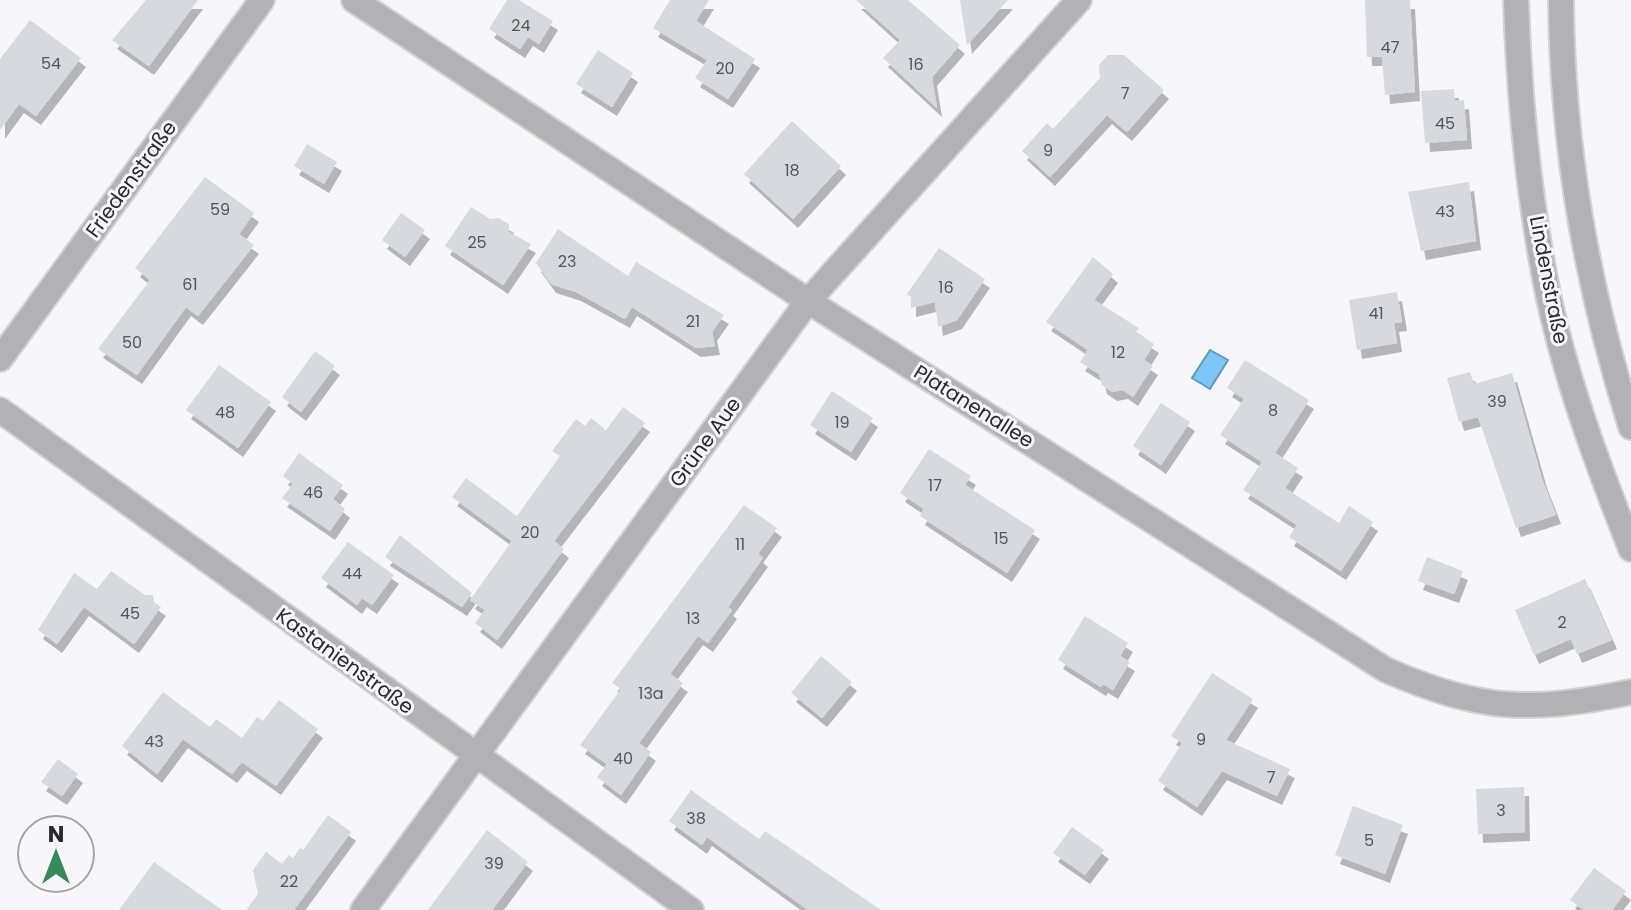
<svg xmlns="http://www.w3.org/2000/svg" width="1631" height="910" font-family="Poppins,sans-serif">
<defs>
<filter id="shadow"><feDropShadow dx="5" dy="9" stdDeviation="0" flood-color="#0004"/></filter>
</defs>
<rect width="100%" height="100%" fill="#f7f6fb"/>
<path fill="#7dc7f8" stroke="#6498ba" stroke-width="2" d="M1210 350 1228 360 1210 389 1192 378Z"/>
<path fill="#d7d9de" filter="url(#shadow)" d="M146 0H198L149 66 112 40Z
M507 0H519L553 21 539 44 528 37 520 49 489 29Z
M670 0H709L696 21 755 59 728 99 695 78 707 60 653 28Z
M856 0H908L960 45 932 77 937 108 883 58 900 40Z
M960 0H1008L967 45Z
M1365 0H1410L1415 92 1385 95 1382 57H1367Z
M30 20 81 58 36 116 19 104 0 130V59Z
M598 50 633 73 612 107 576 84Z
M1108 55H1124L1164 90 1127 132 1107 115 1050 177 1022 151 1047 123 1053 129 1100 78 1099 65Z
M1454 89 1455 101 1464 100 1467 140 1425 143 1421 91Z
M792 121 841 166 793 219 744 174Z
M307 144 337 162 324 184 294 166Z
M205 177 254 213 239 234 254 245 198 316 186 307 137 375 98 349 150 280 135 268Z
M1469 182 1476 241 1421 251 1408 192Z
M471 207 490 219 498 218 509 224V232L531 244 503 285 445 246Z
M401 213 425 230 405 257 382 240Z
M558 229 628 276 636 262 724 315 712 332 715 346 696 348 632 307 625 319 576 292 551 284 536 263Z
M939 248 985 279 957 320 938 327 935 302 911 308V297L907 294Z
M1093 257 1113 274 1094 300 1139 328 1136 332 1154 344 1144 360 1153 366 1133 397 1123 390 1112 392 1102 385 1099 374 1080 362 1088 350 1046 322Z
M1397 292 1402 322 1394 323 1397 343 1357 350 1349 300Z
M315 351 335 366 301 412 282 397Z
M1245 360 1309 400 1275 453 1298 468 1285 488 1339 523 1349 506 1373 522 1341 571 1289 537 1297 525 1243 490 1262 462 1220 435 1244 399 1227 388Z
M219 365 271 402 238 448 186 410Z
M1470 372 1474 384 1512 373 1542 479 1556 515 1516 528 1478 417 1459 422 1447 378Z
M832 391 873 418 851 452 810 425Z
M1161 403 1190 422 1161 465 1133 446Z
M623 407 645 423 554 541 564 549 497 640 475 623 485 610 470 600 512 541 452 497 466 478 517 516 560 456 552 451 576 419 585 426 591 418 606 430Z
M929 449 971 476 965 485 1035 530 1007 573 920 516 924 509 900 493Z
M299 453 343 485 333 499 345 509 330 531 282 498 293 484 283 476Z
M744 505 777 528 758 554 763 558 728 607 732 610 708 643 698 636 670 674 683 683 639 743 651 752 621 795 597 777 607 764 580 745 621 689 612 683Z
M400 535 472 593 462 607 385 557Z
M348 542 394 575 372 605 362 598 357 605 321 578Z
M1427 557 1463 571 1454 594 1418 581Z
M111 571 145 595H153L154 602 161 607 134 644 84 607 57 644 38 630 74 573 97 589Z
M1585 579 1612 640 1577 654 1571 639 1534 655 1515 610Z
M1085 616 1128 643 1120 656 1130 662 1113 690 1103 684 1101 687 1058 660Z
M821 656 852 682 822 718 791 693Z
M1212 673 1253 699 1226 740 1290 769 1277 796 1222 771 1197 807 1158 781 1182 743 1171 736Z
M163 692 210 727 216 719 242 738 257 717 263 721 279 700 318 729 276 786 242 762 232 774 183 739 157 774 122 746Z
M58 759 78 774 62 796 41 782Z
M1524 787 1525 832 1478 834 1476 789Z
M691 790 759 839 765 831 881 910H808L707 837 702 845 669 821Z
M1353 806 1403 825 1385 874 1335 855Z
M328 815 351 832 294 910H246L258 894 253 870 266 852 282 864 289 855 293 858 300 848 303 850Z
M1072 827 1104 850 1085 875 1053 853Z
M487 830 528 862 492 910H428Z
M154 862 222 910H119Z
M1594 868 1626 891 1612 910H1584L1570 900Z"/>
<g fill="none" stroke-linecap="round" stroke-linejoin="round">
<defs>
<path id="minor" d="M354 0 808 301 1386 670C1481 711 1530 713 1631 692
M1516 0C1519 94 1528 191 1546 284 1564 375 1597 463 1631 549
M1561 0C1562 148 1587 286 1631 427
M0 359 262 0
M0 410 691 910
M363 910 808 301 1079 0"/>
</defs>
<use href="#minor" stroke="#d2d1d6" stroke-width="28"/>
<use href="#minor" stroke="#b2b1b3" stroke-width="24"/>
</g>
<g text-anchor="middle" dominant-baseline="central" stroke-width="6" stroke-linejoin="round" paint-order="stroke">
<g font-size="16" fill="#545558">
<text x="521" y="25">24</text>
<text x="1390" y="47">47</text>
<text x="51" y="63">54</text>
<text x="916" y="64">16</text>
<text x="725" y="68">20</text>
<text x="1125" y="93">7</text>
<text x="1445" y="123">45</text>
<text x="1048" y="150">9</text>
<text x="792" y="170">18</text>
<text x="220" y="209">59</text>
<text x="1445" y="211">43</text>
<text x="477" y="242">25</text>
<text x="567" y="261">23</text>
<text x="190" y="284">61</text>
<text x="946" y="287">16</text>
<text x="1376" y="313">41</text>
<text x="693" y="321">21</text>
<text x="132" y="342">50</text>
<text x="1118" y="352">12</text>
<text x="1497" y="401">39</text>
<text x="1273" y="410">8</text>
<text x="225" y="412">48</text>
<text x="842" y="422">19</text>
<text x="935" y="485">17</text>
<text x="313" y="492">46</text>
<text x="530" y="532">20</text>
<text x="1001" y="538">15</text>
<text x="740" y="544">11</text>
<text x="352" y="573">44</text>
<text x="130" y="613">45</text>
<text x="693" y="618">13</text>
<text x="1562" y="622">2</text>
<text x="651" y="693">13a</text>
<text x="1201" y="739">9</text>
<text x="154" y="741">43</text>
<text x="623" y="758">40</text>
<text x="1271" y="777">7</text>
<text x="1501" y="810">3</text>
<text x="696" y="818">38</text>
<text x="1369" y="840">5</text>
<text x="494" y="863">39</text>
<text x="289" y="881">22</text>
</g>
<g font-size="20" fill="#29292b" stroke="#f7f6fb">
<text transform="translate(131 179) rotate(-54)">Friedenstraße</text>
<text transform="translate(1549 280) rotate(79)">Lindenstraße</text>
<text transform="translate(974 406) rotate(32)">Platanenallee</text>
<text transform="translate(705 442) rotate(-54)">Grüne Aue</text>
<text transform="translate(345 661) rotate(36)">Kastanienstraße</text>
</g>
</g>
<g transform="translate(56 854)"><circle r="38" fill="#f7f6fb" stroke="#a5a4a8" stroke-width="2"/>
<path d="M0-6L14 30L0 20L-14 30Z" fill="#36895b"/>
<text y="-12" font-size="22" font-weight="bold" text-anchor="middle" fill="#29292b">N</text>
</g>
</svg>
